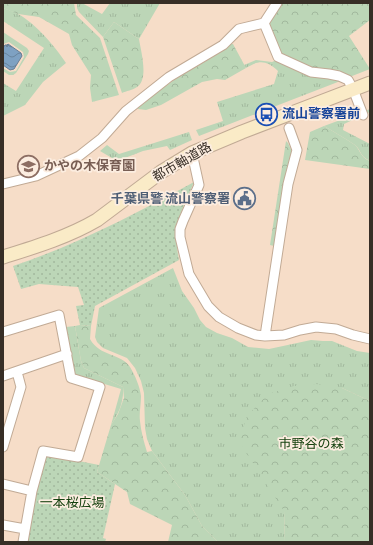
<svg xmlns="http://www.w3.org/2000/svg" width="373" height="545" font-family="'Sofia Sans Condensed','Noto Sans JP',sans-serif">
<defs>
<pattern id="grass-tufts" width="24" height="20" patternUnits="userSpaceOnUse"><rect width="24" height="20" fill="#bcd6b7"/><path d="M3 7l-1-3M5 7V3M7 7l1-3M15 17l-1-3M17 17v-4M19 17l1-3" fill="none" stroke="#a2b89d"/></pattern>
<pattern id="forest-crowns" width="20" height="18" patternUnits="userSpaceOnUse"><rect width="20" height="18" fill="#bcd6b7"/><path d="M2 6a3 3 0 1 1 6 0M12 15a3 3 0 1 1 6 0" fill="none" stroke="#a2b89d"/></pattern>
<pattern id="park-dots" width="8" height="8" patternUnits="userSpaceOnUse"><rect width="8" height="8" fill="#bcd6b7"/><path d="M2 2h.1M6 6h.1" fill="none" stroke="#a2b89d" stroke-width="1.8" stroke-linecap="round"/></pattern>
<pattern id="water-waves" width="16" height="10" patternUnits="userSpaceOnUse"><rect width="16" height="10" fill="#7ea1c2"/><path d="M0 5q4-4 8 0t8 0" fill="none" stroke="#68849d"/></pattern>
</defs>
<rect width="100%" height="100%" fill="#f6ddc8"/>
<path fill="url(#grass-tufts)" d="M77 3H82L102 14 110 3H160L139 39 114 22 103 37 79 12 77 8Z
M3 8C8 10 13 11 18 14 35 23 55 46 66 63L43 82 25 105 3 116V83L16 91 44 48 3 21Z
M3 32 27 48 29 51 28 54 16 73 13 75H9L3 71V68L10 72 16 71 24 57 23 52 9 42 3 44Z
M279 59 343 80 199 136 196 130 223 121 217 102 274 84 278 71C266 60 259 60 246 68L244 65 256 60 272 62Z
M370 109V112L344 124 343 130 370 144V161C359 156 362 151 355 145 345 138 334 132 324 126Z
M189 132 192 140 170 150 167 146 143 151 117 161 100 151 107 145 119 154Z
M173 268 182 291 194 308 200 320 206 327 217 333 232 338 248 347 269 349 311 340 323 341H332L357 351 370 353V401L342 388 284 511 285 542H232L217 541 202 526 185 495 152 451 147 439 145 428 144 393 141 381 135 368 127 358 103 348 97 342 95 337 99 308Z
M75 326 81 361 84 368 123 387C124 402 119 413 111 425L121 389 78 376 73 373 66 327Z"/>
<path fill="url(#forest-crowns)" d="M3 3H74L76 15 100 38 119 95 92 102 90 88 91 75 72 45 69 34 39 17 18 14 3 8Z
M280 3H370V20L349 36 370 69 347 78 311 70 283 58 268 23 276 14Z
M114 22 139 39C141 52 149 79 137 87 133 90 126 91 122 93L103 37Z
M229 44H233L246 68 225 80 217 79 202 82 161 105 146 110 138 109 139 105C154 94 169 83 185 73 200 64 216 57 229 44Z
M324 126C334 132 345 138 355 145 361 151 360 157 370 161V169L305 160 310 132Z
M286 141 288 143 292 152 274 246 270 245Z
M80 325 91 326 90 339C100 357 121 353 130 367 135 375 140 387 141 396 141 405 139 413 140 421 141 432 144 442 147 452L152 451 185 495 202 526 217 541 232 542H168L172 525 130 504 127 492 97 472 111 425 118 414 124 398 123 387 84 368 81 361 75 326Z
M316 384 342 388 370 401V542H285L284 511 239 442 247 416 268 394 294 386Z"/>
<path fill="url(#park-dots)" d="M194 182C181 213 172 225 179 260L95 306 91 326 80 325 76 306 84 305 78 287 39 284 21 289 13 266C76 245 135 214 194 182Z
M48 455 99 465 97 472 115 484 103 538 106 539 105 542H27L39 473 44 457Z"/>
<path fill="url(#water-waves)" stroke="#697e93" d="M8 44 21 53 22 56 14 69 10 70 3 65V48L5 45H7V47V45Z"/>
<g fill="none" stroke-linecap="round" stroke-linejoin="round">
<defs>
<path id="street" d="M264 23 278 57 311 72 329 74 339 76 348 80 353 89 363 115
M192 153 199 185 183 221 180 229V237L189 274 208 306 219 317 238 328 256 335 265 336 284 335 300 330 316 327 336 329 353 335 370 339
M3 184 36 176 79 156 102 138 126 111 169 77 223 45 239 29 264 23 277 3
M3 332 59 315 71 378 100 387 78 457 43 451 32 491 23 542
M265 336 288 184 297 150 289 128
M3 376 67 354
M3 447 21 387 17 372
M3 484 32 491
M3 525 25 529"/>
<path id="secondary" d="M3 257C35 247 68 237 97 220L161 172 192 153 242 132 370 83"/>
</defs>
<use href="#street" stroke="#c1aa95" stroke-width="11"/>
<use href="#secondary" stroke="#c1aa95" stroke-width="15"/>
<use href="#street" stroke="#fff" stroke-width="9"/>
<use href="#secondary" stroke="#faebc7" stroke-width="13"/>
</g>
<defs>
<symbol id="bus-ring" viewBox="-11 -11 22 22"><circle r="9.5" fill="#fcede0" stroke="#1a4fb4" stroke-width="1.5"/><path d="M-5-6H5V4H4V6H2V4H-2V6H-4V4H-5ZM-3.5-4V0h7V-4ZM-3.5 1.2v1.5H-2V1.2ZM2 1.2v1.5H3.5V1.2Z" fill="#1a4fb4"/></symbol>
<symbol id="school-ring" viewBox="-11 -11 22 22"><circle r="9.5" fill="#fcede0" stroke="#8d6e63" stroke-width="1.5"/><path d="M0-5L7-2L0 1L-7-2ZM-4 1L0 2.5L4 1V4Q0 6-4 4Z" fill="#8d6e63"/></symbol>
<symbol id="civic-ring" viewBox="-11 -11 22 22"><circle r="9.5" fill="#fcede0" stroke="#5c6f8a" stroke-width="1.5"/><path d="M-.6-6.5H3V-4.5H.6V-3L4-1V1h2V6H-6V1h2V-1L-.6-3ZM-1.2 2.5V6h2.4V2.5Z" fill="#5c6f8a"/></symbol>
</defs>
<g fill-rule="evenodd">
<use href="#bus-ring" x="254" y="102" width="25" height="25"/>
<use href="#school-ring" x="16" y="154" width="25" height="25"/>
<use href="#civic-ring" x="232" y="186" width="25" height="25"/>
</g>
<g text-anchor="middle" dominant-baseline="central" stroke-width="3.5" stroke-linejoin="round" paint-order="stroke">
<g font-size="13" font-weight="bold" fill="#164399" stroke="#fcede0" text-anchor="start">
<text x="282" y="114">流山警察署前</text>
</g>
<g font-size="13" fill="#372e26" stroke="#fcede0">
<text transform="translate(182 162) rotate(-30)">都市軸道路</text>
</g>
<g font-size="13" font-weight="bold" fill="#785e54" stroke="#fcede0" text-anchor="start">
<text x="44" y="166">かやの木保育園</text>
</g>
<g font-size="13" font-weight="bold" fill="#4e5e75" stroke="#fcede0" text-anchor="end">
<text x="230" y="199">千葉県警 流山警察署</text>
</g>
<g font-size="13" fill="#16420f" stroke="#fcede0">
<text x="311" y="444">市野谷の森</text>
<text x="72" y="503">一本桜広場</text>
</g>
</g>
<rect width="373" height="545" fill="none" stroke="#372e26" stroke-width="8"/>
</svg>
